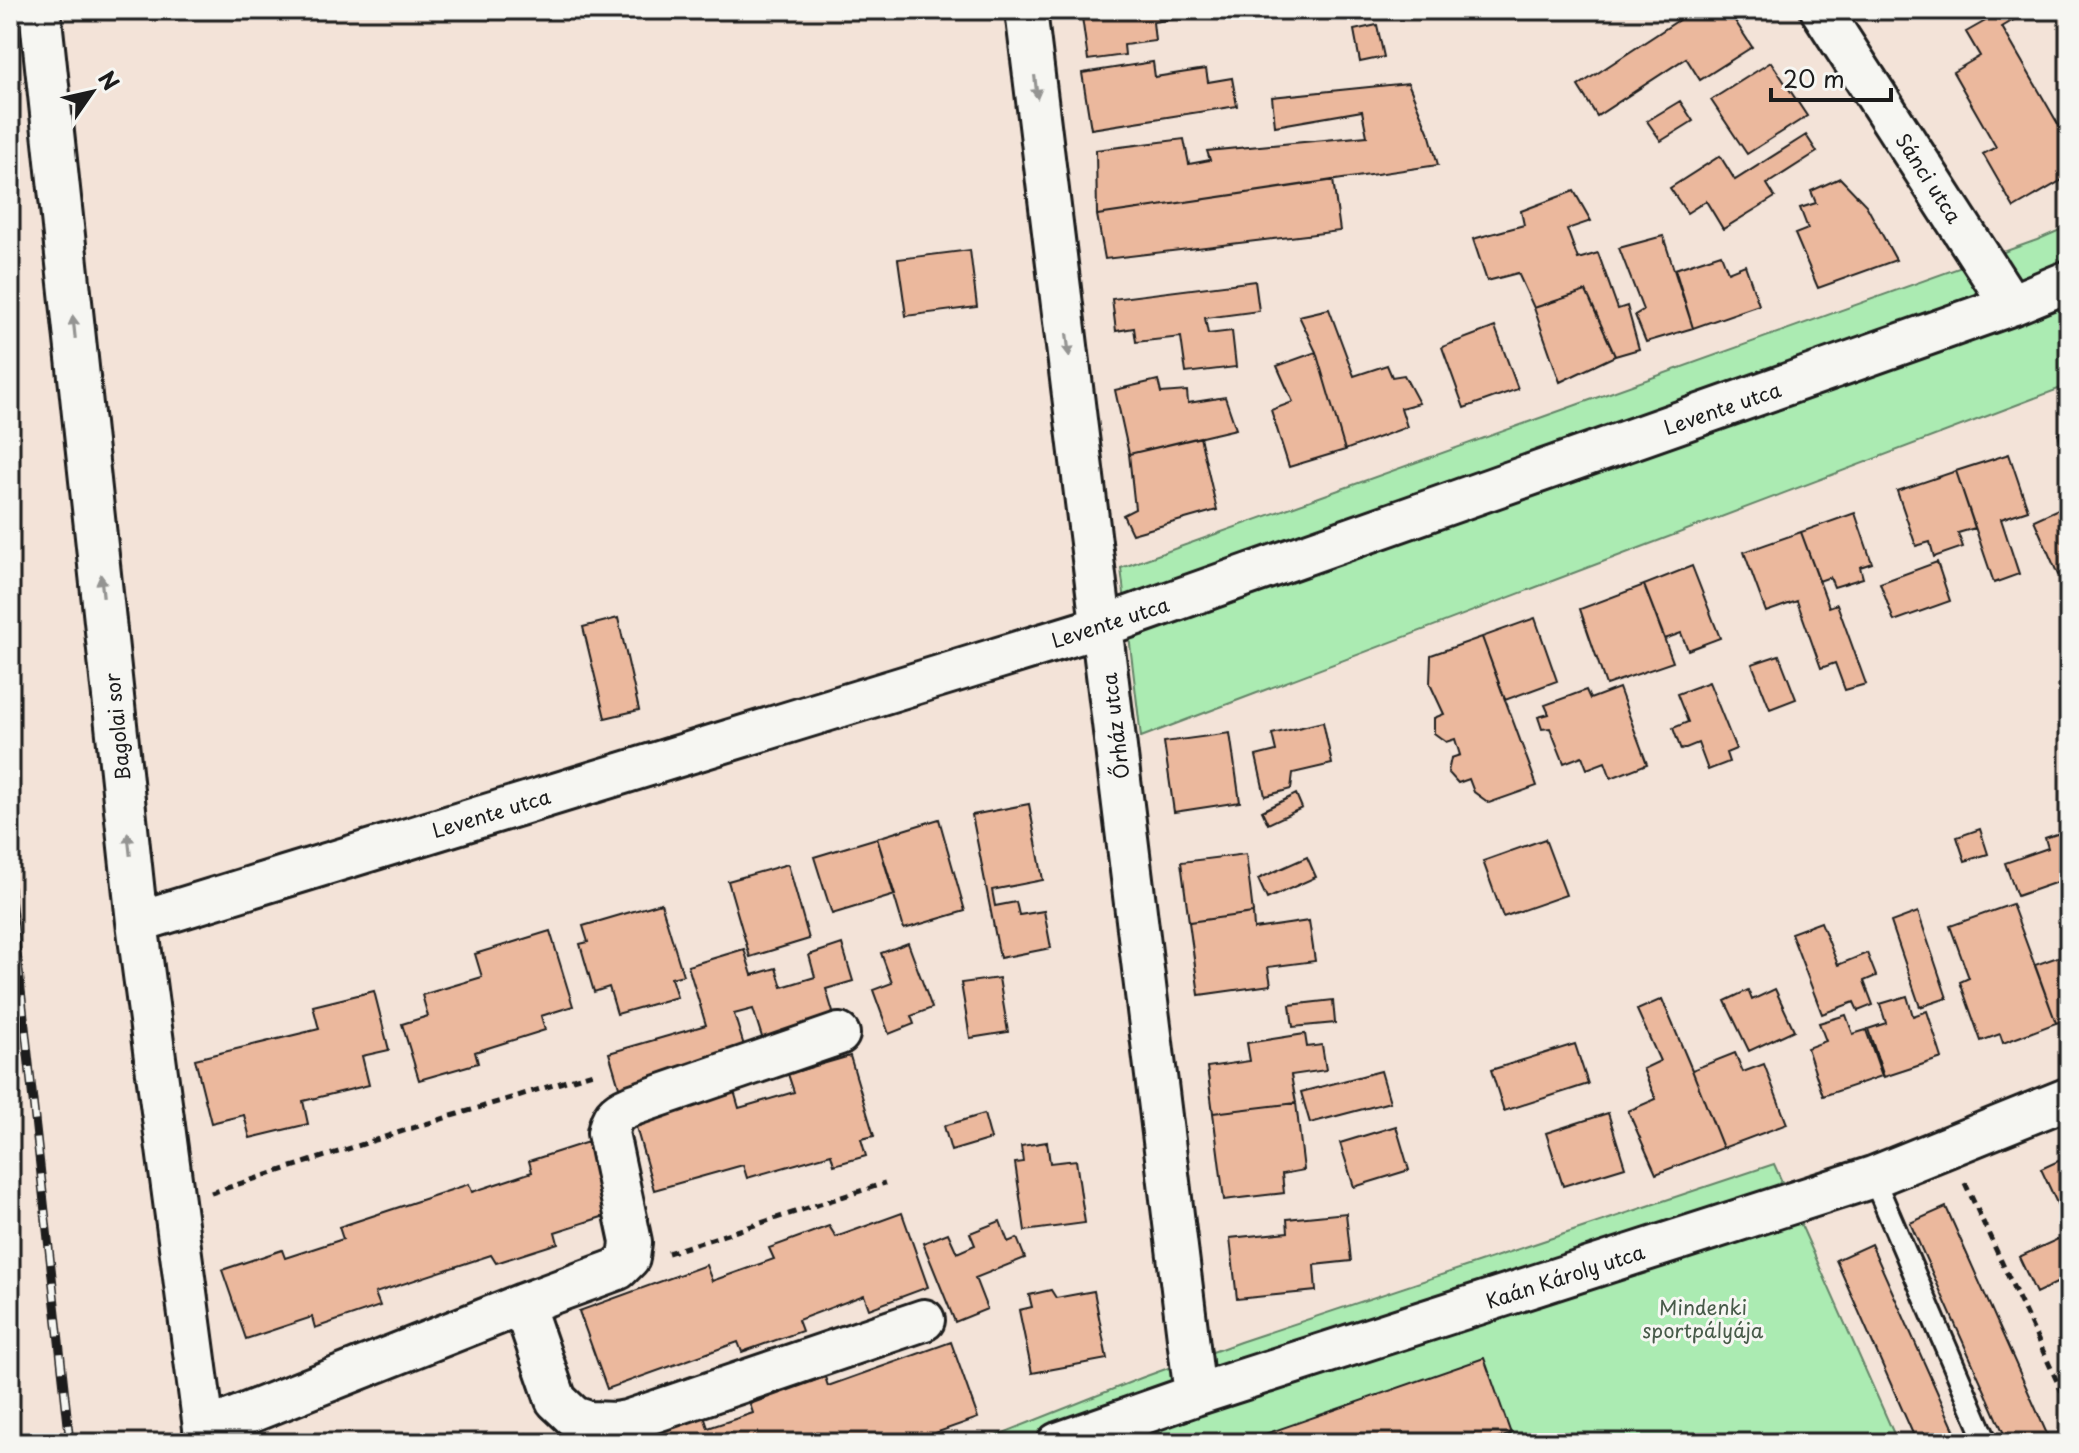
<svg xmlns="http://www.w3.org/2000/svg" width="2079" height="1453" font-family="'Playpen Sans',sans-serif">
<rect width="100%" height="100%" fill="#f3e3d8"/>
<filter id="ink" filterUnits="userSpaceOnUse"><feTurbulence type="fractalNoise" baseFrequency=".0125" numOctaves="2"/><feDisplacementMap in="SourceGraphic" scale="16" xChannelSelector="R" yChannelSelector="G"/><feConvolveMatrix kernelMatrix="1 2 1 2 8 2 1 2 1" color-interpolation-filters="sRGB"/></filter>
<g filter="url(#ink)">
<path fill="#abebb2" stroke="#648467" stroke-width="2" d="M2069 226V385L1141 737 1121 568 2037 240Z
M1774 1164 1898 1443H978L1141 1378 1240 1342Z"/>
<path fill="#ebb89d" stroke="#1c1c1c" stroke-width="2" d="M1081 10H1204L1205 15 1153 22 1155 41 1124 45 1125 55 1088 60Z
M1694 10H1728L1752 47 1700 80 1686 58 1597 116 1578 86Z
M1993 10H2030L2002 27 2069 143V176L2014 208 1983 154 1996 147 1953 72 1980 56 1966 32 1996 15Z
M1377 25 1384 57 1360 62 1354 30Z
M1153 62 1155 77 1206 69 1208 82 1232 78 1237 106 1091 129 1082 73Z
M1771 62 1807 116 1747 154 1711 100Z
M1408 83 1430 136 1438 165 1097 215 1096 150 1184 139 1189 164 1210 160 1207 151 1367 136 1362 111 1275 126 1272 97Z
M1680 101 1693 121 1661 141 1647 121Z
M1806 135 1817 152 1767 184 1775 197 1723 229 1706 201 1687 213 1670 188 1720 156 1735 180Z
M1840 178 1866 205 1896 260 1818 288 1795 234 1808 229 1800 208 1816 203 1811 191Z
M1333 180 1340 231 1105 259 1097 215Z
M1574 191 1591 221 1567 229 1578 259 1598 253 1618 309 1627 306 1639 349 1615 356 1586 291 1534 308 1518 273 1487 281 1473 239 1524 225 1521 211Z
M1663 236 1693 328 1646 342 1635 315 1643 310 1619 248Z
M970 250 977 307 906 316 898 259Z
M1721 254 1728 272 1745 265 1759 305 1693 328 1675 269Z
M1255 281 1259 311 1205 318 1208 334 1232 331 1236 367 1186 373 1181 337 1136 342 1134 328 1116 331 1112 299Z
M1586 291 1615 356 1560 382 1534 308Z
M1329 309 1354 376 1387 365 1392 377 1404 375 1419 403 1401 408 1407 427 1345 450 1316 352 1299 316Z
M1495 327 1518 389 1464 408 1442 347Z
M1316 352 1345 450 1289 467 1271 410 1293 402 1277 366Z
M1158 380 1161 393 1187 391 1188 403 1225 397 1236 429 1129 454 1115 390Z
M2069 429V462L2058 434Z
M1200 437 1217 510 1132 534 1123 515 1135 509 1129 454Z
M2009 454 2028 510 2001 519 2019 574 1994 583 1956 471Z
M1956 471 1975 528 1958 533 1963 547 1934 557 1930 542 1916 546 1897 491Z
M2069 504V570L2058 575 2034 520Z
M1855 513 1872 563 1860 567 1863 578 1834 587 1830 577 1819 581 1801 532Z
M1801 532 1829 607 1837 604 1866 684 1845 690 1835 663 1821 668 1797 601 1766 612 1744 552Z
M1937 562 1950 601 1894 621 1880 583Z
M1692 566 1720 638 1688 650 1681 633 1665 639 1644 585Z
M1644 585 1673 662 1606 685 1580 609Z
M618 618 639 710 605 718 583 627Z
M1535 618 1557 681 1505 700 1482 637Z
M1482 637 1537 786 1489 803 1474 792 1469 779 1458 783 1448 772 1451 758 1460 755 1455 739 1446 742 1434 733V718L1444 714 1430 684 1431 655Z
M1779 655 1796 699 1770 709 1752 664Z
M1709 682 1736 749 1726 753 1729 762 1708 770 1698 743 1681 750 1673 728 1688 722 1677 694Z
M1619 688 1647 764 1611 778 1605 762 1587 769 1582 756 1564 763 1550 728 1542 729 1538 717 1549 714 1545 705 1586 690 1590 699Z
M1323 722 1332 764 1293 773 1291 789 1265 796 1256 756 1276 751 1272 734Z
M1230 733 1240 802 1174 812 1164 742Z
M1296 794 1302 808 1268 824 1262 811Z
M1029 804 1043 880 992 890 995 906 1016 902 1019 915 1044 911 1051 948 1000 958 972 815Z
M939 819 965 911 904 929 877 838Z
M1980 829 1988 854 1965 861 1957 837Z
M2069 830V878L2017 896 2005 863 2048 848 2045 838Z
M877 838 895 895 832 914 814 857Z
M1545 839 1566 895 1503 917 1483 861Z
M1246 854 1253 913 1189 922 1181 862Z
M1307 857 1316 877 1267 899 1258 879Z
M788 864 809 939 750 957 728 881Z
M661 903 683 975 671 978 677 997 617 1014 609 987 594 992 580 944 588 942 583 926Z
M2012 904 2056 1023 2003 1043 2000 1034 1981 1041 1960 982 1969 978 1950 926Z
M1918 912 1947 998 1920 1007 1891 922Z
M1253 913 1254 929 1309 921 1315 961 1268 967 1271 985 1199 995 1189 922Z
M1821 922 1838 965 1867 953 1876 976 1864 981 1873 1005 1858 1011 1854 1002 1822 1014 1791 933Z
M550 931 573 1006 541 1016 545 1030 475 1052 478 1063 419 1080 402 1024 428 1016 422 995 482 977 475 954Z
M908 943 932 1008 911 1016 914 1024 889 1034 873 990 892 983 881 953Z
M842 944 853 981 826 989 835 1019 763 1040 753 1009 734 1014 746 1052 620 1090 609 1053 706 1025 688 966 744 949 752 975 776 968 782 987 815 977 809 955Z
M2069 953V1019L2056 1023 2035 965Z
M999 978 1008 1032 970 1038 961 983Z
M1775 989 1794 1030 1749 1051 1725 1001 1748 990 1752 1000Z
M374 991 389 1050 362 1056 369 1085 303 1101 308 1124 250 1138 244 1115 211 1123 195 1059 319 1029 313 1006Z
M1907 996 1913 1016 1927 1011 1942 1058 1884 1077 1868 1029 1886 1023 1880 1004Z
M1662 999 1692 1070 1723 1148 1656 1174 1628 1111 1656 1099 1643 1069 1660 1061 1637 1010Z
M1333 1000 1335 1023 1293 1027 1290 1005Z
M1846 1015 1853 1034 1866 1030 1882 1076 1823 1096 1807 1048 1826 1041 1819 1023Z
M1305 1034 1307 1047 1322 1045 1326 1070 1291 1075 1296 1103 1213 1113 1207 1067 1250 1061 1247 1043Z
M1575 1044 1588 1084 1504 1111 1491 1070Z
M1735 1053 1743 1072 1764 1064 1787 1124 1723 1148 1692 1070Z
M850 1056 874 1136 861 1139 866 1156 834 1165 831 1154 747 1178 743 1165 654 1190 634 1120 734 1091 739 1108 794 1092 788 1074Z
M1381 1071 1390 1102 1310 1123 1301 1092Z
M1296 1103 1304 1170 1282 1174 1284 1193 1224 1200 1213 1113Z
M1608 1113 1625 1167 1563 1186 1546 1133Z
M984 1114 991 1139 951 1151 944 1126Z
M1396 1126 1409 1170 1354 1187 1340 1143Z
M588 1142 611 1214 555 1232 558 1243 496 1263 491 1255 375 1293 380 1306 315 1328 312 1317 246 1339 222 1270 282 1250 285 1258 343 1239 339 1227 469 1184 472 1192 532 1172 529 1161Z
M1047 1142 1050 1163 1076 1160 1085 1223 1025 1231 1015 1163 1023 1162 1021 1146Z
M2069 1156V1229L2041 1169Z
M1946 1207 2051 1443H2008L1910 1223Z
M902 1213 928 1287 869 1309 864 1295 798 1320 802 1331 742 1352 738 1342 607 1389 579 1311 706 1265 712 1281 774 1259 769 1248 829 1226 836 1237Z
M1346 1213 1351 1261 1314 1265 1316 1291 1237 1299 1230 1238 1288 1232 1287 1219Z
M1000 1221 1008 1242 1017 1238 1025 1258 975 1278 987 1309 955 1322 923 1243 948 1233 957 1253 975 1245 970 1233Z
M2069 1234V1241L2061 1245 2069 1261V1277L2036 1293 2019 1257Z
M1871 1244 1960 1443H1917L1836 1260Z
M1051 1290 1056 1298 1094 1291 1107 1359 1032 1373 1019 1310 1032 1307 1029 1295Z
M951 1342 978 1418 907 1443H628L704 1416 708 1428 753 1413 750 1404 825 1377 828 1386Z
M1484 1358 1511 1434 1485 1443H1253L1251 1439Z"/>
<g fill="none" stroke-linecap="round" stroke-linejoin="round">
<defs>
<path id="service" d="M1873 1177 1987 1443"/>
<path id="minor" d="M40 10 137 922 206 1443
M1026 10 1195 1395
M1821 10 2011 305
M137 922 1103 626 2011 305 2069 281
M523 1304 556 1400 574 1417 589 1422 616 1423 627 1421 924 1320
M205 1430 523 1304 618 1269 629 1258 631 1242 608 1133C611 1118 615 1112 630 1106L839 1034
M1058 1443 1195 1395 1873 1177 2069 1098"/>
</defs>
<use href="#service" stroke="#1c1c1c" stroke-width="26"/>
<use href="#minor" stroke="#1c1c1c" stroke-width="46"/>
<path stroke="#1c1c1c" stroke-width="5" stroke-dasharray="8 6" stroke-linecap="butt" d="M1965 1183 2069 1407
M211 1193 419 1126 596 1072
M668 1253 885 1183
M507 1443 532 1433"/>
<use href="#service" stroke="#f6f6f2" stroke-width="20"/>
<use href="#minor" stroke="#f6f6f2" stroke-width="40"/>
<defs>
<path id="rail" d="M10 888 70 1443"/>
</defs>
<use href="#rail" stroke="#1c1c1c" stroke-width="9"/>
<use href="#rail" stroke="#f6f6f2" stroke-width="6" stroke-dasharray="18" stroke-linecap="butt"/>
</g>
<defs><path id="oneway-solid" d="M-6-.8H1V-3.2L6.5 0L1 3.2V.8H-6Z" transform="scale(2)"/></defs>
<g fill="#949492">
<use href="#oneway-solid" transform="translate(1036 87) rotate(83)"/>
<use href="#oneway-solid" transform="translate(74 327) rotate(-96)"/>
<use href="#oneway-solid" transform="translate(1068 345) rotate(83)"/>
<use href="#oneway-solid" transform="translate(102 586) rotate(-96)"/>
<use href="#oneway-solid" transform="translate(129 844) rotate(-96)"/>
</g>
</g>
<g text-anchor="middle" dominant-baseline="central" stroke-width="6" stroke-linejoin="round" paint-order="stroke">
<g font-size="20" fill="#1c1c1c" stroke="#f6f6f2">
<text transform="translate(1929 178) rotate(57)">Sánci utca</text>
<text transform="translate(1722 408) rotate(-19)">Levente utca</text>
<text transform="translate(1110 622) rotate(-18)">Levente utca</text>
<text transform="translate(1115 726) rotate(-97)">Őrház utca</text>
<text transform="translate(117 727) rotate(-96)">Bagolai sor</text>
<text transform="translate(491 813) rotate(-17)">Levente utca</text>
<text transform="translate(1565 1276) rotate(-18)">Kaán Károly utca</text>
</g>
<g font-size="20" fill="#475a49" stroke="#f6f6f2">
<text x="1703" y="1307">Mindenki<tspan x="1703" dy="23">sportpályája</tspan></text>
</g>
</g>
<rect width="2079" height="1453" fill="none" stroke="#f6f6f2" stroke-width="40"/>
<rect x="20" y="20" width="2039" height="1413" fill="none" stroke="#1c1c1c" stroke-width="3" filter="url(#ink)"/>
<g transform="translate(92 92) rotate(56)" stroke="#f6f6f2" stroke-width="6" paint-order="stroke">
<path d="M0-6L14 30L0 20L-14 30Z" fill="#1c1c1c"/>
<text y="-12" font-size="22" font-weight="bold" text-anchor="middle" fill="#1c1c1c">N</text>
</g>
<path d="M1771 88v12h120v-12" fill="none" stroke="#1c1c1c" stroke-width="4"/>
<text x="1783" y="88" font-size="24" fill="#1c1c1c" stroke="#f6f6f2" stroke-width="6" paint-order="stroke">20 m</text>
</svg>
